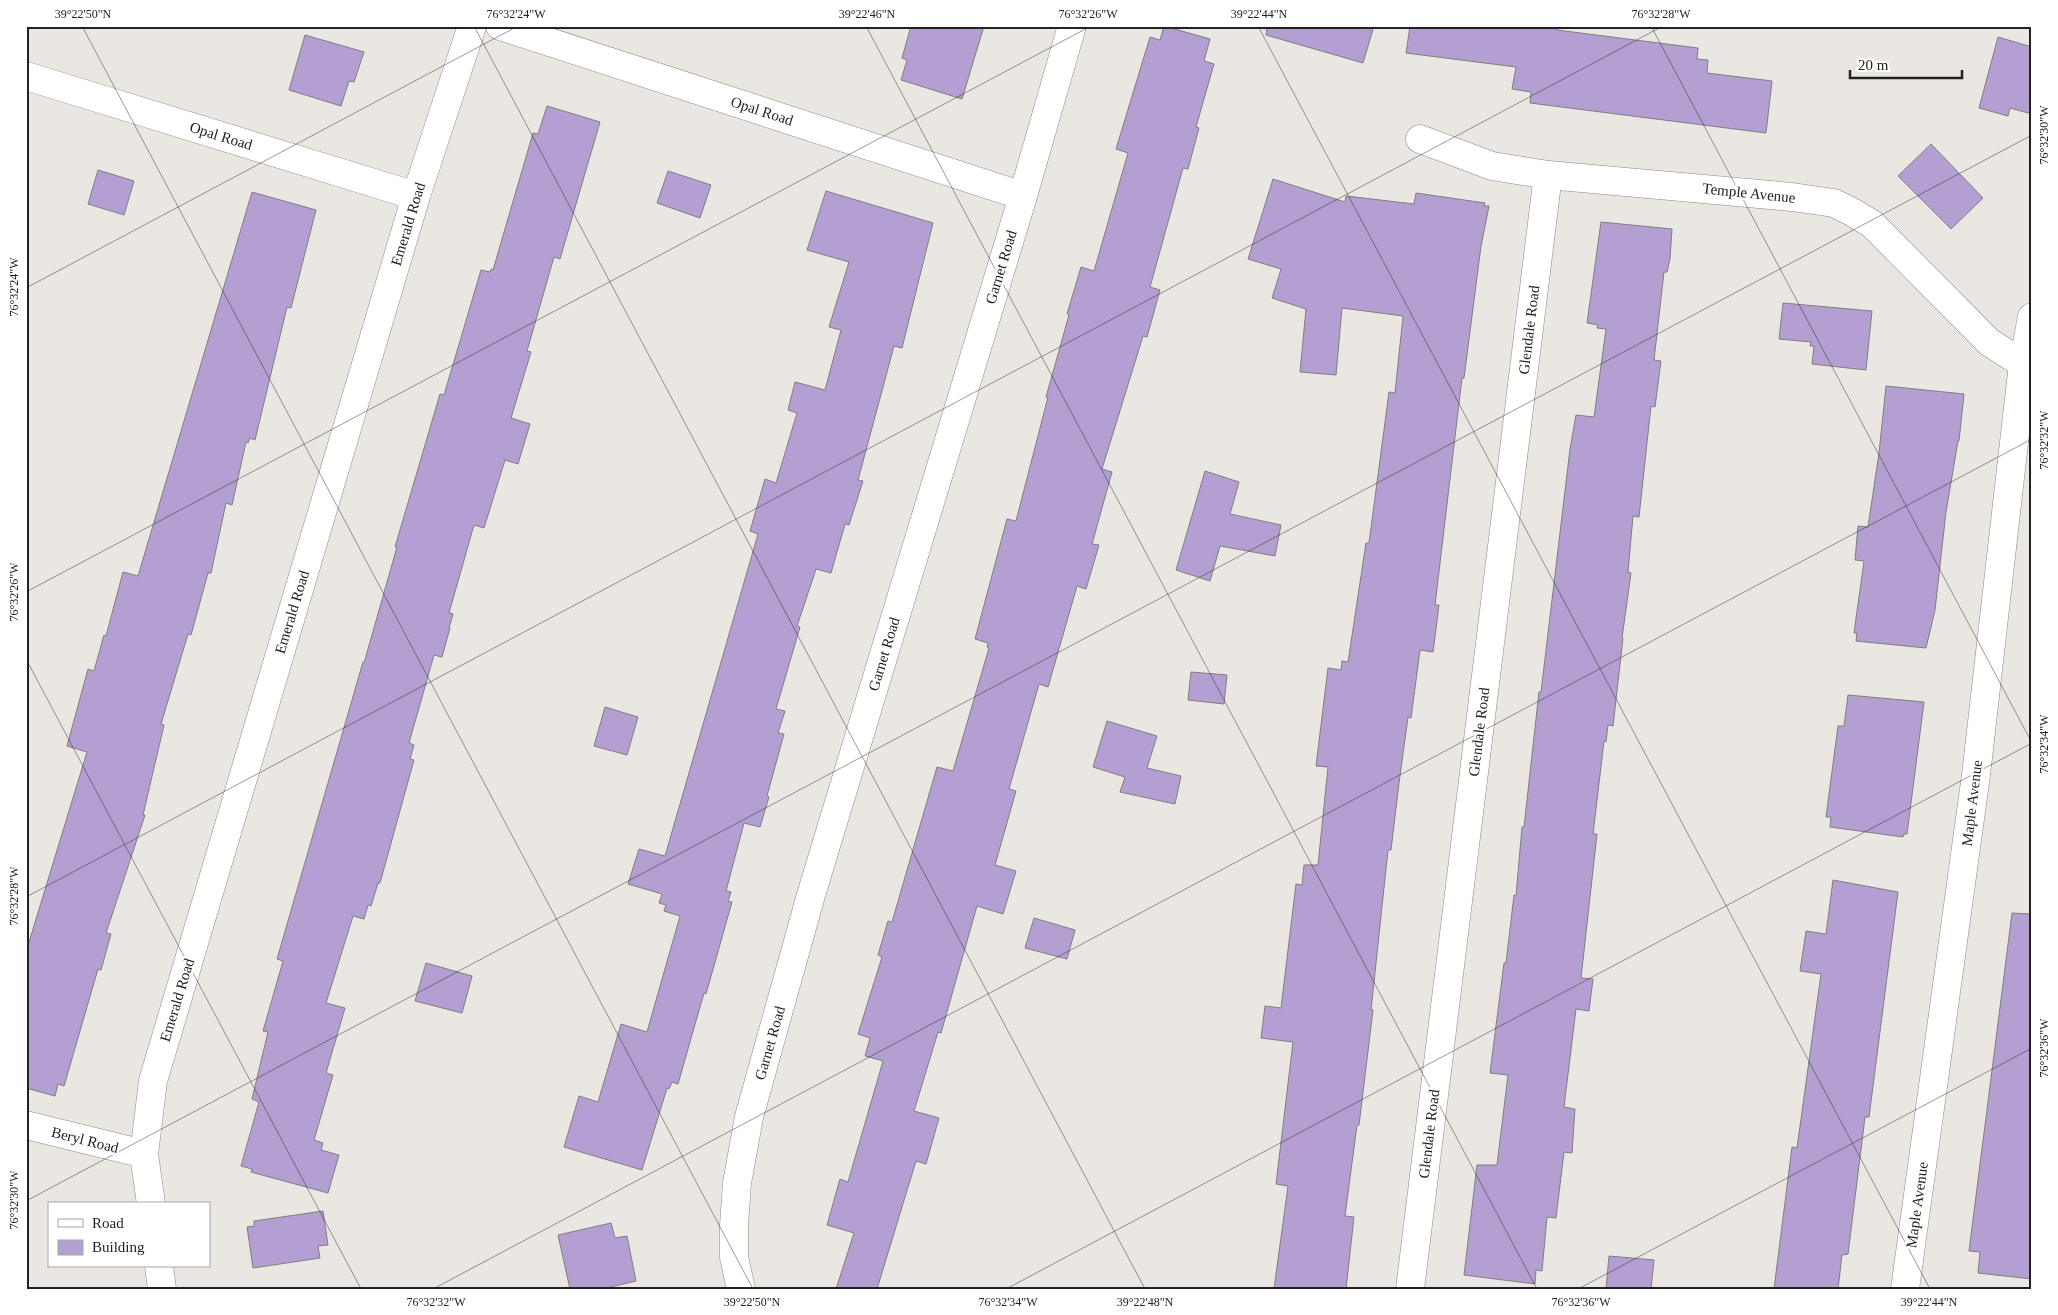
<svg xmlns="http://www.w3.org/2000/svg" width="2058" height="1315" font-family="'Times New Roman',serif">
<rect width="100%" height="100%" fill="#eae7e3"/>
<path fill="#b49fd2" stroke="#7f7d81" d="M911 26H984L962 99 901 80 907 60 902 58Z
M1164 26 1210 39 1204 61 1214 64 1196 127 1199 128 1188 169 1183 168 1150 287 1160 290 1147 337 1143 336 1102 469 1112 472 1092 544 1099 545 1086 589 1077 586 1048 687 1039 684 1009 789 1016 791 995 865 1016 871 1003 914 977 906 941 1033 938 1032 914 1111 939 1118 926 1164 916 1161 877 1289H836L854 1233 827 1225 840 1179 848 1182 883 1061 865 1056 870 1038 858 1034 882 957 878 955 888 921 892 922 937 767 953 771 989 648 987 647 988 643 975 639 1007 519 1016 521 1048 397H1046L1069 315 1067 314 1081 267 1094 271 1128 153 1116 149 1150 37 1160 40Z
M1267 26H1374L1363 63 1266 35Z
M1410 26H1558L1557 30 1698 48 1697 59 1708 60 1707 73 1772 81 1766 133 1530 103 1531 92 1512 89 1516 67 1406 53Z
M305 35 364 52 354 82 349 81 341 106 289 90Z
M1998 37 2032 47V114L2010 108 2008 116 1979 108Z
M547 106 600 122 560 259 554 257 527 351 531 352 511 418 530 424 518 464 505 460 484 528 474 525 449 613 453 614 449 628H450L442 657 434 655 409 743 414 745 410 759 414 760 380 883H378L371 906 368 905 364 919 353 916 326 1003 345 1008 326 1073 333 1075 314 1140 323 1143 321 1150 339 1155 328 1193 251 1172 252 1169 241 1166 259 1102 252 1099 268 1032 263 1031 283 961 277 959 363 662 364 663 397 547H395L440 394 444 395 481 270 490 272 491 269 493 270 533 133 538 134Z
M1931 144 1983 198 1951 229 1898 176Z
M98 170 134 181 124 215 88 204Z
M668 171 711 185 700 218 657 203Z
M1273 179 1345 202 1346 196 1414 204 1416 193 1485 203 1484 206H1489L1481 246 1464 378H1462L1435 605H1439L1433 652 1420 650 1411 718 1408 717 1399 783 1391 850H1388L1371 1010H1373L1359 1125H1357L1345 1216 1354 1217 1346 1289H1274L1288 1186 1276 1184 1293 1042 1261 1038 1265 1006 1281 1008 1296 884 1302 885 1304 865H1318L1328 767 1316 766 1328 668 1341 670 1342 661 1348 662 1366 543H1369L1389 392 1395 393 1403 316 1342 308 1336 375 1300 372 1306 309 1272 298 1281 269 1248 259Z
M826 191 933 223 902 348 894 346 858 480 863 481 849 525 845 524 831 573 816 569 797 626 800 627 776 709 785 711 778 733 784 734 767 796 769 797 760 827 744 823 726 891 731 892 728 901 732 902 706 994 704 993 678 1084 672 1082 669 1089 667 1088 642 1170 564 1147 579 1096 598 1102 621 1024 647 1032 680 916 664 911 666 905 659 903 662 894 628 884 639 849 665 856 758 534 750 531 765 479 776 483 797 413 788 410 795 382 825 390 841 330 829 327 849 262 807 250Z
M252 192 316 210 291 308 287 307 255 440 250 438 248 443 246 442 232 505 226 503 211 573H208L191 635 188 634 161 724 164 725 143 815H145L106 933 111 934 101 970 98 969 64 1086 58 1084 55 1096 26 1088V952L87 752 67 746 88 669 94 671 104 635 106 636 123 572 138 576Z
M1601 222 1672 229 1670 259 1667 272H1664L1654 360 1661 361 1655 407 1651 406 1639 517 1633 516 1628 572 1631 573 1622 638H1623L1613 726 1608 725 1606 742 1604 741 1593 834H1597L1581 978 1593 979 1589 1011 1576 1009 1564 1107 1575 1109 1572 1153 1564 1152 1556 1218 1547 1217 1542 1271 1536 1270 1535 1284 1464 1275 1477 1165H1497L1508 1075 1490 1073 1504 963H1506L1514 895 1516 896 1522 827H1524L1539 692H1541L1570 449 1576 415 1594 417 1606 329 1597 328 1598 325 1587 323Z
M1783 303 1872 311 1866 370 1812 364 1814 346H1810L1811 342 1779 339Z
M1886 386 1964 394 1959 441H1958L1946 512 1935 610 1926 648 1856 641 1857 633H1854L1864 561 1855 560 1858 526 1868 527 1879 453Z
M1205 471 1239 482 1230 514 1281 525 1275 556 1220 546 1210 581 1176 570Z
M1191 672 1227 675 1224 704 1188 700Z
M1848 695 1924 702 1907 834H1904L1903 837 1830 827 1831 817H1826L1838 726H1844Z
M605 707 638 717 627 755 594 746Z
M1107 721 1157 736 1147 768 1181 776 1175 804 1120 792 1125 777 1093 767Z
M1833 880 1898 892 1869 1117H1865L1848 1254 1842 1255 1838 1289H1774L1792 1147 1797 1148 1821 974 1800 971 1806 931 1826 934Z
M2012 913 2032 914V1279L1978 1273 1980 1252 1969 1251Z
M1034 918 1075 930 1067 959 1025 948Z
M426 963 472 976 462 1013 415 1001Z
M323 1211 328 1245 318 1246 320 1258 253 1268 247 1227 254 1226V1221Z
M611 1223 615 1238 627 1236 636 1281 602 1289H570L558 1235Z
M1609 1256 1654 1260 1651 1289H1606Z"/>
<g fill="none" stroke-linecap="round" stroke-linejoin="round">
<defs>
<path id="minor" d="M500 26 1023 196
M26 76 416 196
M1420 139 1492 166 1548 175 1792 197 1834 203 1852 212 1872 224 1989 342 2023 364
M26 1125 144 1154
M151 1204 144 1154 153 1081 416 196 472 26
M159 1266 162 1289
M741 1289 734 1257V1225L737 1183 749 1117 811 895 1023 196 1072 26
M1410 1289 1548 175
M1905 1289 1976 775 2023 364 2032 317"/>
</defs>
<use href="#minor" stroke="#8a8884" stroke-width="29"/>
<use href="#minor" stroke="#fff" stroke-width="28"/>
</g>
<path fill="none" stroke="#232221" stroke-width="1" stroke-opacity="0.45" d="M82 26 753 1289M474 26 1145 1289M866 26 1537 1289M1258 26 1930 1289M1651 26 2032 743M26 288 518 26M26 592 1091 26M26 659 361 1289M26 897 1663 26M26 1201 2032 135M433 1289 2032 439M1006 1289 2032 743M1578 1289 2032 1048"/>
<g text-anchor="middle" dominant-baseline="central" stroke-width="5" stroke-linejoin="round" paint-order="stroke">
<g font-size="15" fill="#232221" stroke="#fff">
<text transform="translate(762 111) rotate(18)">Opal Road</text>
<text transform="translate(221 136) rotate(17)">Opal Road</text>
<text transform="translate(1749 193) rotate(6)">Temple Avenue</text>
<text transform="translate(408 224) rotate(-73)">Emerald Road</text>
<text transform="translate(1001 267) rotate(-73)">Garnet Road</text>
<text transform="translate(1529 330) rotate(-83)">Glendale Road</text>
<text transform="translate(292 612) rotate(-73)">Emerald Road</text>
<text transform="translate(884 654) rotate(-73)">Garnet Road</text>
<text transform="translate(1479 732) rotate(-83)">Glendale Road</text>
<text transform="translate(1972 803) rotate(-83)">Maple Avenue</text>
<text transform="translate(177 1000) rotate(-73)">Emerald Road</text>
<text transform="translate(770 1043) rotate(-74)">Garnet Road</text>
<text transform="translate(1429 1134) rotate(-83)">Glendale Road</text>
<text transform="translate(85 1140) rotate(14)">Beryl Road</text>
<text transform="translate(1917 1205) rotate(-82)">Maple Avenue</text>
</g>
</g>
<rect width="2058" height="1315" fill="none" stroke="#ffffff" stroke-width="55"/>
<rect x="48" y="1202" width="162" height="65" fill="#ffffff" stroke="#a7a7a6"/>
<rect x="58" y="1219" width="25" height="8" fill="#ffffff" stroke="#a7a7a6"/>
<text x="92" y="1228" font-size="15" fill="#232221">Road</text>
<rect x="58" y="1240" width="25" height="15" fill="#b49fd2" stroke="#a7a7a6"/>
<text x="92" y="1252" font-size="15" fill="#232221">Building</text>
<path d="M1850 70v8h112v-8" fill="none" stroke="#232221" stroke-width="2.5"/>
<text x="1858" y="70" font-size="15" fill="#232221" stroke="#ffffff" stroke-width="4" paint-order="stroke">20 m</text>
<rect x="28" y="28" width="2002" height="1260" fill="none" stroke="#232221" stroke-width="2"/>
<g font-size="12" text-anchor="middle" fill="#232221">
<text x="83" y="18">39°22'50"N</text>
<text x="516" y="18">76°32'24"W</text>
<text x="867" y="18">39°22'46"N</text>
<text x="1088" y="18">76°32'26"W</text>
<text x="1259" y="18">39°22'44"N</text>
<text x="1661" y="18">76°32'28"W</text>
<text transform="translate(2044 135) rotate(-90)" y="4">76°32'30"W</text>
<text transform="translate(14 287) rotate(-90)" y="4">76°32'24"W</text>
<text transform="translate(2044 440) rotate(-90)" y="4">76°32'32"W</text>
<text transform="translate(14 592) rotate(-90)" y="4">76°32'26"W</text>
<text transform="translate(2044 744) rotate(-90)" y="4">76°32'34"W</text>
<text transform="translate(14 896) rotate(-90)" y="4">76°32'28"W</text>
<text transform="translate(2044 1048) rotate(-90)" y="4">76°32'36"W</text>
<text transform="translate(14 1200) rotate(-90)" y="4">76°32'30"W</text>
<text x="436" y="1306">76°32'32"W</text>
<text x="752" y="1306">39°22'50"N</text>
<text x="1008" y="1306">76°32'34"W</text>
<text x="1145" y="1306">39°22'48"N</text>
<text x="1581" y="1306">76°32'36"W</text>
<text x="1929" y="1306">39°22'44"N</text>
</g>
</svg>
